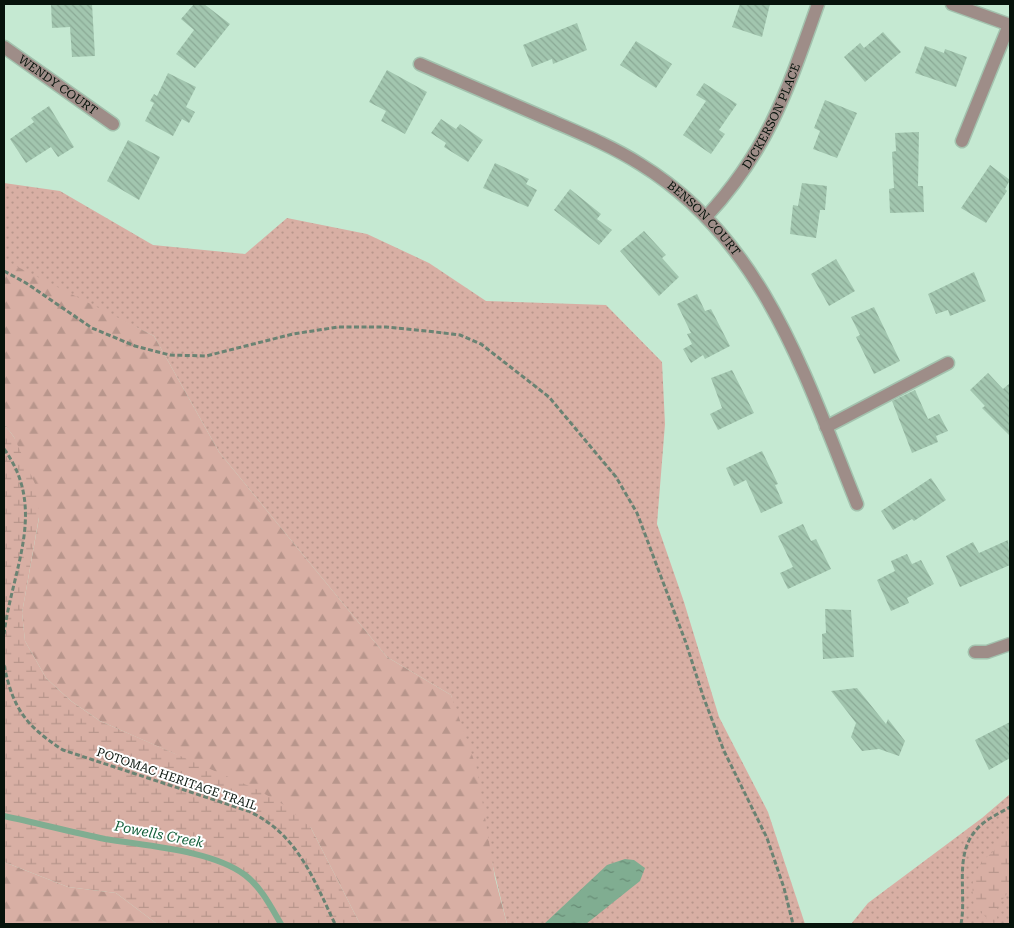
<svg xmlns="http://www.w3.org/2000/svg" width="1014" height="928" font-family="'Roboto Serif',serif">
<defs>
<pattern id="grass-dots" width="8" height="8" patternUnits="userSpaceOnUse" patternTransform="scale(1.25)"><rect width="8" height="8" fill="#d8afa4"/><path d="M2 2h.1M6 6h.1" fill="none" stroke="#b8968c" stroke-width="1.8" stroke-linecap="round"/></pattern>
<pattern id="forest-firs" width="22" height="20" patternUnits="userSpaceOnUse" patternTransform="scale(1.25)"><rect width="22" height="20" fill="#d8afa4"/><path d="M5 1l3.5 6h-7zM16 11l3.5 6h-7z" fill="#b8968c"/></pattern>
<pattern id="wetland-marsh" width="20" height="14" patternUnits="userSpaceOnUse" patternTransform="scale(1.25)"><rect width="20" height="14" fill="#d8afa4"/><path d="M1 5h8M5 5V1M11 12h8M15 12V8" fill="none" stroke="#b8968c"/></pattern>
<pattern id="water-ripples" width="26" height="14" patternUnits="userSpaceOnUse" patternTransform="scale(1.25)"><rect width="26" height="14" fill="#80ad91"/><path d="M2 4q2-2 4 0t4 0M15 11q2-2 4 0t4 0" fill="none" stroke="#678c75"/></pattern>
<pattern id="building-back-hatch" width="6" height="6" patternUnits="userSpaceOnUse" patternTransform="scale(1.25)"><rect width="6" height="6" fill="#a2c6af"/><path d="M-1 5l2 2M0 0l6 6M5-1l2 2" fill="none" stroke="#8aa995"/></pattern>
</defs>
<rect width="100%" height="100%" fill="#c5e9d2"/>
<path fill="url(#grass-dots)" d="M4 183 60 191 153 245 245 254 287 218 367 234 429 263 486 301 606 305 662 362 665 424 657 524 684 602 719 717 768 812 805 924H507L451 695 387 657 295 545 219 452 154 336 4 264Z
M1010 794V924H851L868 903 982 818Z"/>
<path fill="url(#forest-firs)" d="M4 260 154 336 219 452 295 545 387 657 451 695 477 769 495 878 507 924H360L311 828 175 754 100 721 71 701 46 678 25 641 22 613 39 518 14 437 4 424Z
M4 862 68 887 116 893 157 924H4Z"/>
<path fill="url(#wetland-marsh)" d="M4 424 14 437 36 486 39 517 22 613 25 641 46 678 71 701 100 721 256 789 286 806 311 828 360 924H157L116 893 68 887 4 862Z
M1010 831C1010 842 1013 883 1009 890 1001 905 992 904 999 924H990L986 917 974 907 972 886 975 873 983 860 994 851 1001 835Z"/>
<path fill="url(#water-ripples)" d="M625 859 634 860 645 868 640 881 586 924H544L607 865Z"/>
<g fill="none" stroke-linecap="round" stroke-linejoin="round">
<path stroke="#80ad91" stroke-width="6" d="M4 816C37 823 71 832 105 839 146 846 212 850 245 875 261 887 271 907 281 924"/>
</g>
<path fill="url(#building-back-hatch)" d="M51 4H92L95 56 72 57 70 27 52 28Z
M194 4H204L230 24 195 68 176 54 194 30 181 19Z
M740 4H770L762 37 732 27Z
M577 23 587 50 553 64 552 59 532 67 523 45Z
M883 32 901 52 865 82 844 57 860 43 864 48Z
M636 41 672 64 656 88 620 65Z
M925 46 944 53 945 49 967 57 956 87 915 73Z
M387 70 427 92 405 134 381 121 386 111 369 102Z
M168 73 196 87 186 107 195 112 189 123 182 119 173 136 145 121 154 103 150 101 154 94 157 96Z
M704 83 737 104 719 130 725 134 711 154 683 135 706 101 696 95Z
M825 100 857 113 837 158 813 149 820 131 814 128Z
M49 106 74 147 58 157 51 147 26 163 10 139 34 122 31 118Z
M441 119 456 129 460 124 483 140 468 162 444 147 446 143 431 133Z
M919 132 918 186H923L924 212 890 213 889 189 894 188 892 152 896 151 895 133Z
M128 140 160 157 139 200 107 181Z
M495 163 529 179 526 184 537 190 528 207 483 188Z
M990 165 1010 180 1005 189 1007 191 986 223 961 208Z
M802 183 827 186 825 210H820L816 238 790 234 793 205 798 206Z
M570 189 601 214 597 219 612 230 599 245 554 210Z
M644 231 666 255 662 258 679 277 659 296 620 251Z
M836 259 855 291 829 306 811 274Z
M974 272 986 301 950 316 948 310 936 314 928 294Z
M697 294 705 311 711 309 730 346 705 359 703 355 691 363 683 349 692 344 687 334 691 333 677 304Z
M874 307 900 361 874 374 856 337 860 335 851 317Z
M732 370 754 413 718 430 710 414 722 408 711 378Z
M988 373 1003 389 1010 383V436L982 408 985 406 970 390Z
M915 390 928 419 939 414 948 431 936 436 938 442 912 453 892 401Z
M762 451 778 484 775 485 783 503 761 513 746 480 734 486 726 468Z
M931 478 946 500 914 521 912 519 893 530 881 511Z
M803 524 811 541 816 539 831 569 788 589 780 573 793 567 778 536Z
M1008 540 1010 565 960 587 946 556 973 542 979 553Z
M907 554 912 564 921 560 934 584 907 598 909 603 891 611 877 580 895 571 891 561Z
M825 609 851 610 854 657 823 659 822 634 826 633Z
M857 688 886 724 888 719 905 741 899 756 879 749 862 751 851 737 856 723 831 691Z
M1010 722V758L989 770 975 740Z"/>
<g fill="none" stroke-linecap="round" stroke-linejoin="round">
<defs>
<g id="minor">
<path d="M952 4 1010 25"/>
<path id="s1" d="M4 47 113 124"/>
<path id="s2" d="M420 64C462 82 503 100 545 118 577 132 610 145 640 164 764 240 805 376 857 504"/>
<path d="M962 141 1009 25"/>
<path id="s3" d="M706 217C769 149 788 89 818 4"/>
<path d="M826 427 948 363"/>
<path d="M975 652H987L1010 644"/>
</g>
</defs>
<use href="#minor" stroke="#a3c2ae" stroke-width="15"/>
<path stroke="#6a8373" stroke-width="3" stroke-dasharray="5 2.5" stroke-linecap="butt" d="M4 271 26 283 92 328 135 346 170 355 206 356 293 334 338 327H386L427 331 460 335 481 344 549 397 616 477 637 513 686 643 703 696 724 751 767 838 784 888 793 924
M4 449C48 509 12 569 4 634
M4 665C13 709 26 726 63 750L248 811C297 833 313 878 335 924
M961 924C967 893 953 853 978 828 986 819 1000 813 1010 807"/>
<use href="#minor" stroke="#9e8d88" stroke-width="12"/>
</g>
<g text-anchor="middle" dominant-baseline="central" stroke-width="4" stroke-linejoin="round" paint-order="stroke">
<g font-size="12" fill="#06130b" stroke="#fff">
<text stroke="none"><textPath href="#s1" startOffset="66">WENDY COURT</textPath></text>
<text stroke="none"><textPath href="#s3" startOffset="121">DICKERSON PLACE</textPath></text>
<text stroke="none"><textPath href="#s2" startOffset="326">BENSON COURT</textPath></text>
<text transform="translate(177 779) rotate(19)">POTOMAC HERITAGE TRAIL</text>
</g>
<g font-size="14" font-style="italic" fill="#135f3a" stroke="#fff">
<text transform="translate(159 834) rotate(11)">Powells Creek</text>
</g>
</g>
<rect width="1014" height="928" fill="none" stroke="#06130b" stroke-width="10"/>
</svg>
